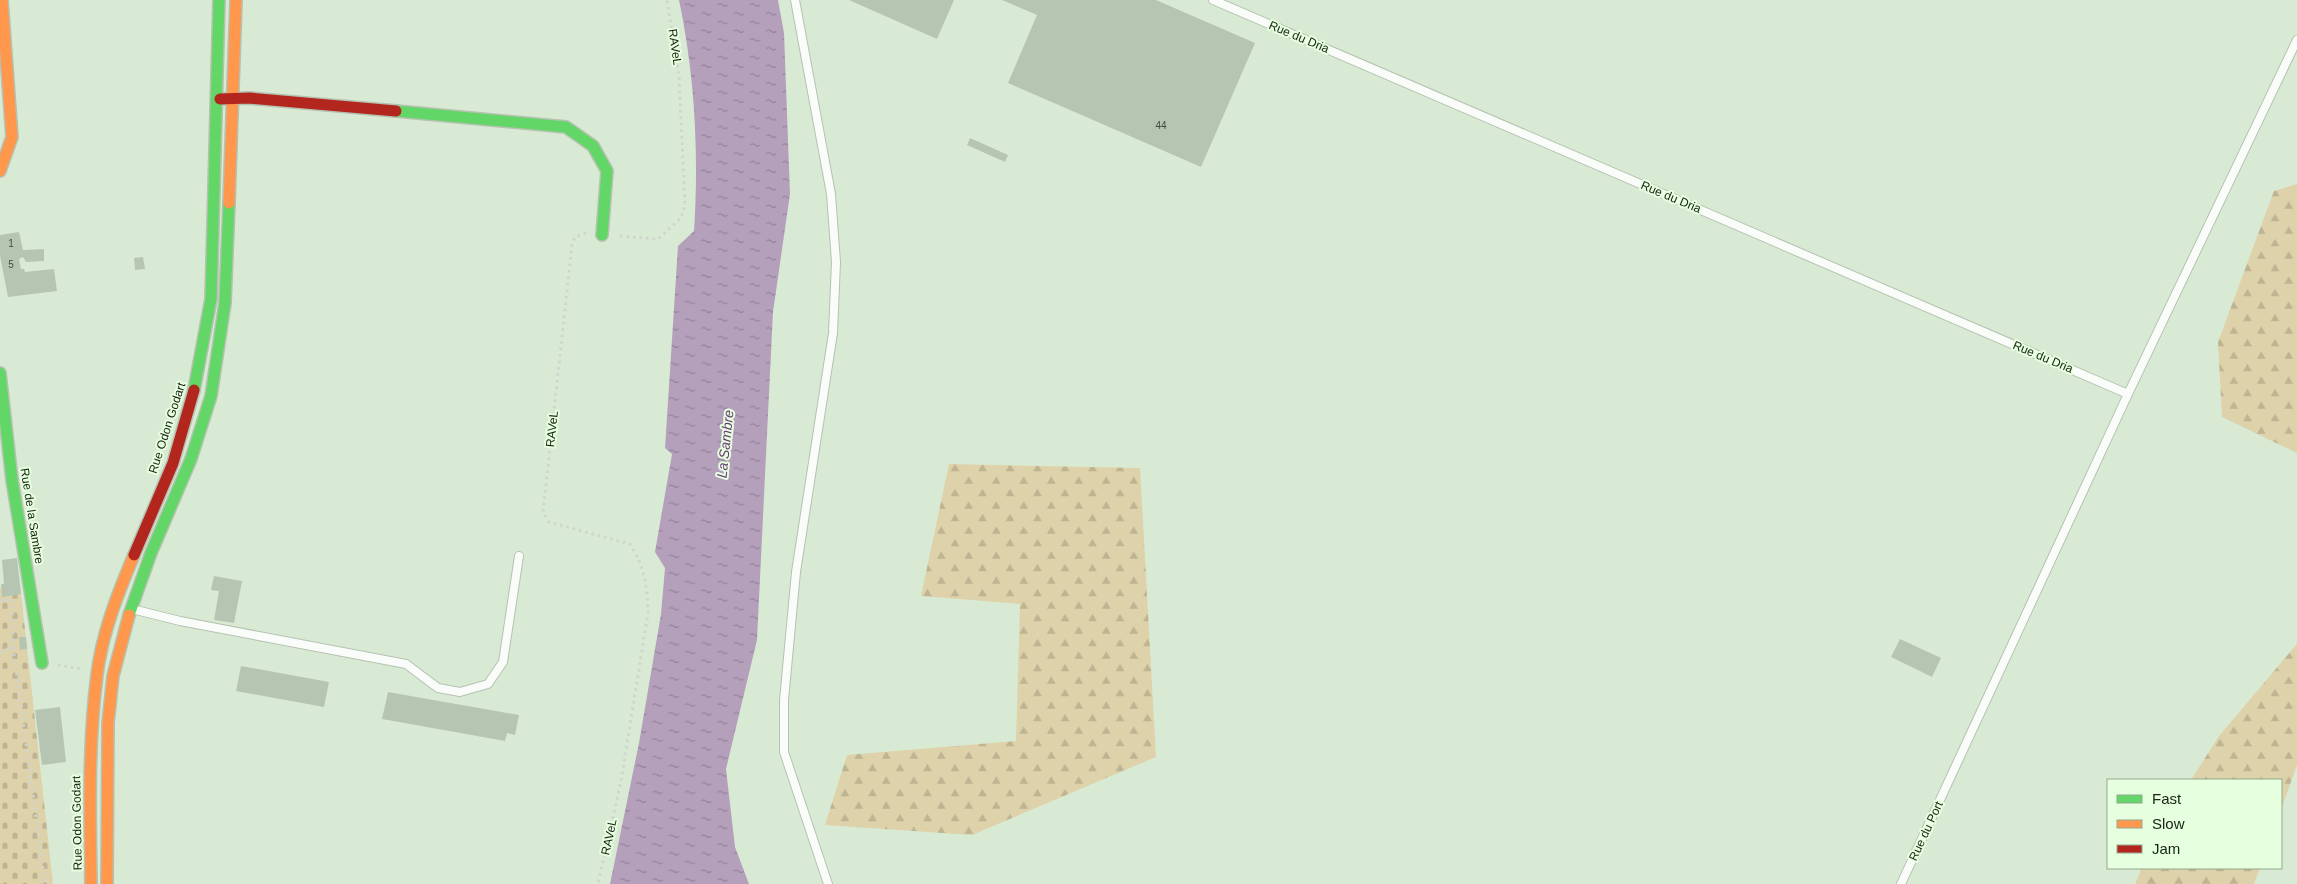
<svg xmlns="http://www.w3.org/2000/svg" width="2297" height="884" font-family="Helvetica,sans-serif">
<defs>
<pattern id="forest-firs" width="22" height="20" patternUnits="userSpaceOnUse" patternTransform="scale(1.25)"><rect width="22" height="20" fill="#ded2ab"/><path d="M5 1l3.5 6h-7zM16 11l3.5 6h-7z" fill="#beb492"/></pattern>
<pattern id="cemetery-stones" width="16" height="16" patternUnits="userSpaceOnUse" patternTransform="scale(1.25)"><rect width="16" height="16" fill="#ded2ab"/><path d="M2 7V4a2 2 0 0 1 4 0v3zM10 15v-3a2 2 0 0 1 4 0v3z" fill="#beb492"/></pattern>
<pattern id="water-ripples" width="26" height="14" patternUnits="userSpaceOnUse" patternTransform="scale(1.25)"><rect width="26" height="14" fill="#b5a0bc"/><path d="M2 4q2-2 4 0t4 0M15 11q2-2 4 0t4 0" fill="none" stroke="#928298"/></pattern>
</defs>
<rect width="100%" height="100%" fill="#d9ead4"/>
<path fill="url(#forest-firs)" d="M2297 184V453L2222 417 2218 342 2274 191Z
M949 464 1140 468 1156 757 972 835 825 825 847 755 1016 741 1020 604 921 596Z
M2297 644V765L2281 810V780H2191L2219 736Z
M2142 868H2260L2254 884H2135Z"/>
<path fill="url(#cemetery-stones)" d="M20 584 53 884H0V588Z"/>
<path fill="url(#water-ripples)" d="M679 0H778L784 33 790 194 773 312 757 640 726 769 735 847 749 884H610L639 743 661 614 665 568 655 552 672 454 665 448 678 246 694 231C699 154 695 76 679 0Z"/>
<path fill="#b6c5b2" d="M849 0H954L937 39Z
M1002 0H1156L1255 43 1201 167 1008 83 1037 15Z
M970 138 1008 155 1005 162 967 145Z
M19 232 23 250 44 249V261L26 262 23 257 19 259 21 269H24L25 272 54 269 57 291 8 297 0 256V235Z
M143 257 145 269 135 270 134 258Z
M17 558 21 594 2 597 1 584H4L2 560Z
M214 576 242 581 234 623 214 620 219 591 211 590Z
M19 637H26L27 649 20 650Z
M1900 639 1941 658 1932 677 1891 657Z
M241 666 329 682 324 707 236 691Z
M388 692 519 715 515 735 507 733 505 741 382 719Z
M60 707 66 762 42 765 35 710Z"/>
<g fill="none" stroke-linecap="round" stroke-linejoin="round">
<defs>
<path id="lane" d="M795 0 831 194 836 262 833 333 796 572 784 700V752L828 884
M1213 0 2128 394
M132 609 180 621 406 664 438 688 460 692 488 684 503 662 519 556
M1901 884 2128 394 2297 40"/>
<path id="fast" d="M396 111 566 127 593 146 607 171 602 235
M0 373 12 480 42 663
M194 390 211 299 219 0
M129 615 151 553 191 459 211 396 225 303 229 203"/>
<path id="slow" d="M0 171 12 137 2 0
M229 203 236 0
M91 884C90 814 88 744 97 675 102 633 118 593 134 555
M107 884 108 723 113 676 129 615"/>
<path id="jam" d="M220 99 249 98 396 111
M134 555 173 463 194 390"/>
</defs>
<use href="#lane" stroke="#b5c2b1" stroke-width="10"/>
<use href="#fast" stroke="#b5c2b1" stroke-width="14"/>
<use href="#slow" stroke="#b5c2b1" stroke-width="14"/>
<use href="#jam" stroke="#b5c2b1" stroke-width="14"/>
<path stroke="#d0d4ce" stroke-width="3" stroke-dasharray="2.5 4" stroke-linecap="butt" d="M586 233 575 237 572 245 543 512 549 522 630 544C645 568 647 585 648 613L621 781 598 884
M620 236 658 239 681 218 685 206 679 76 667 0
M0 601 12 599 13 647 0 652
M13 647 45 884
M58 665 81 669"/>
<use href="#lane" stroke="#f9fcf9" stroke-width="8"/>
<use href="#fast" stroke="#63d668" stroke-width="11"/>
<use href="#slow" stroke="#ff974d" stroke-width="11"/>
<use href="#jam" stroke="#b3261e" stroke-width="11"/>
</g>
<g text-anchor="middle" dominant-baseline="central" stroke-width="4" stroke-linejoin="round" paint-order="stroke">
<g font-size="10" fill="#404c3c">
<text x="1161" y="125">44</text>
<text x="11" y="243">1</text>
<text x="11" y="264">5</text>
</g>
<g font-size="12" fill="#182315" stroke="#e6ffde">
<text transform="translate(1299 37) rotate(23)">Rue du Dria</text>
<text transform="translate(675 47) rotate(82)">RAVeL</text>
<text transform="translate(1671 197) rotate(23)">Rue du Dria</text>
<text transform="translate(2043 357) rotate(23)">Rue du Dria</text>
<text transform="translate(167 428) rotate(-72)">Rue Odon Godart</text>
<text transform="translate(552 429) rotate(-84)">RAVeL</text>
<text transform="translate(32 516) rotate(81)">Rue de la Sambre</text>
<text transform="translate(77 823) rotate(-91)">Rue Odon Godart</text>
<text transform="translate(1926 831) rotate(-65)">Rue du Port</text>
<text transform="translate(609 837) rotate(-78)">RAVeL</text>
</g>
<g font-size="14" font-style="italic" fill="#693977" stroke="#e6ffde">
<text transform="translate(725 444) rotate(-84)">La Sambre</text>
</g>
</g>
<rect x="2107" y="779" width="175" height="90" fill="#e6ffde" stroke="#94a78e"/>
<rect x="2117" y="795" width="25" height="8" fill="#63d668" stroke="#94a78e"/>
<text x="2152" y="804" font-size="15" fill="#182315">Fast</text>
<rect x="2117" y="820" width="25" height="8" fill="#ff974d" stroke="#94a78e"/>
<text x="2152" y="829" font-size="15" fill="#182315">Slow</text>
<rect x="2117" y="845" width="25" height="8" fill="#b3261e" stroke="#94a78e"/>
<text x="2152" y="854" font-size="15" fill="#182315">Jam</text>
</svg>
